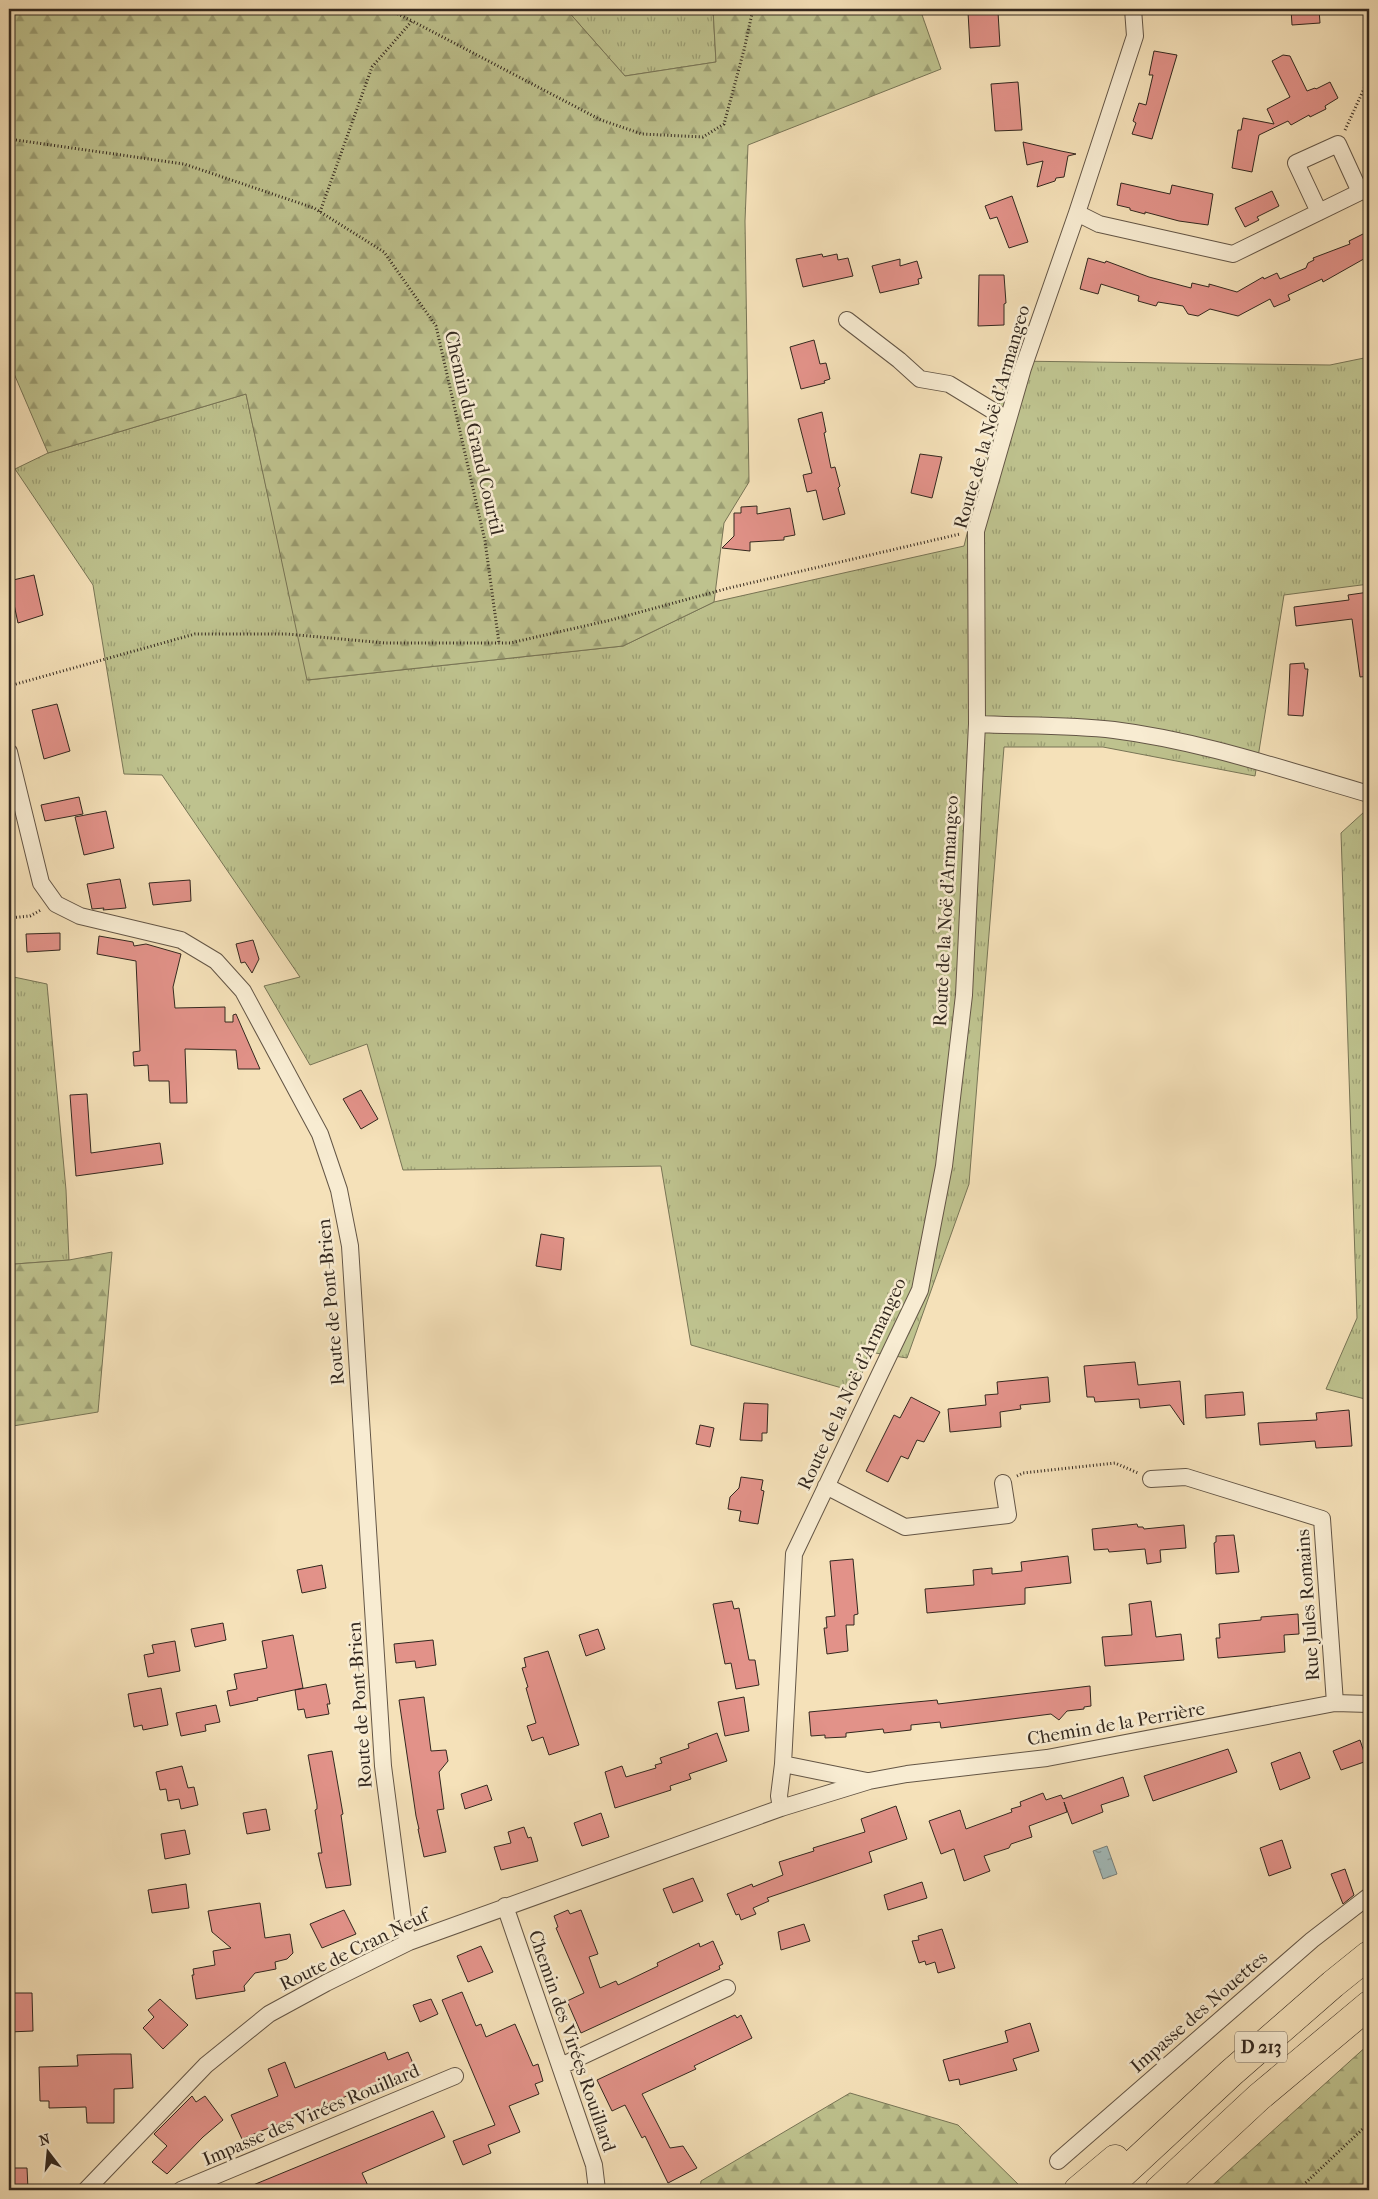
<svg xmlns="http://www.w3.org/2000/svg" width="1378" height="2199" font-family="'IM FELL French Canon',serif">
<defs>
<pattern id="grass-tufts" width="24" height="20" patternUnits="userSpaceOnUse" patternTransform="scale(1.25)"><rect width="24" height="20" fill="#bec28e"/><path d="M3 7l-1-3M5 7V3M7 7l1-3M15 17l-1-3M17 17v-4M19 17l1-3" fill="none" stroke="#9b9e73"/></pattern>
<pattern id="forest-firs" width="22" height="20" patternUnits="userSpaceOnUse" patternTransform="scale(1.25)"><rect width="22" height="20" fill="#bec28e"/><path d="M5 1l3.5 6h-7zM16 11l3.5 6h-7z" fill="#9b9e73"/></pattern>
<pattern id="water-ripples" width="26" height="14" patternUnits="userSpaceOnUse" patternTransform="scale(1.25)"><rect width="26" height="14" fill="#a2bbbb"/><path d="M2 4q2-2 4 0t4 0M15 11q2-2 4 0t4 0" fill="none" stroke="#859897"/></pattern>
</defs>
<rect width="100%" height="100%" fill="#f5e1b9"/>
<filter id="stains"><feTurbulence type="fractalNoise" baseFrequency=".004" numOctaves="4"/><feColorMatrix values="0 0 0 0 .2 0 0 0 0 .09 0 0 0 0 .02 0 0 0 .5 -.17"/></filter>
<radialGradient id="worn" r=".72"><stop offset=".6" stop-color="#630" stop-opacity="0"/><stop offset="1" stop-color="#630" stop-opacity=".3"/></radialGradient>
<path fill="url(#grass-tufts)" stroke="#787556" d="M566 9H713L716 62 625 76Z
M1369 357V584L1284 595 1255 776 1103 747H1004L969 1184 907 1358 869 1352 856 1392 691 1345 661 1166 403 1170 367 1044 310 1065 264 986 300 977 162 775 124 774 93 585 15 469 48 453 246 394 308 680 623 646 714 602 964 546 1010 361 1330 365Z
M1369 791V1400L1326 1389 1357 1318 1341 833 1364 812Z
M9 976 47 984 66 1190 69 1260 15 1264 13 1426 9 1427Z"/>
<path fill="url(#forest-firs)" stroke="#787556" d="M9 9H566L625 76 716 62 713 9H920L941 69 748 145 745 221 749 482 724 523 714 602 623 646 307 680 246 394 48 453 9 362Z
M112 1252 98 1412 13 1426 15 1264 69 1260Z
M1369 2044V2190H1207Z
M850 2093 958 2125 1024 2190H700L701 2181Z"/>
<path fill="url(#water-ripples)" stroke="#76807d" d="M1107 1846 1117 1874 1103 1879 1093 1851Z"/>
<path fill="#e29289" stroke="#33281f" d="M1291 9H1319L1320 23 1292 25Z
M968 12H998L1000 46 970 48Z
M1154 51 1177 55 1152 139 1132 134 1136 123 1133 121 1139 103 1146 105 1153 75H1149Z
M1283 55 1290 56 1307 91 1315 88 1316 89 1330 82 1338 98 1325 106 1326 109 1310 117 1309 115 1291 125 1288 121 1259 135 1252 172 1232 168 1238 130H1241L1243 118 1274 124 1267 109 1290 97 1272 61Z
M1018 82 1022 130 995 131 991 84Z
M1023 142 1061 151 1076 154 1068 156 1064 177 1056 178 1055 181 1037 187 1043 161 1027 165Z
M1121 183 1170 194 1172 185 1213 194 1208 225 1179 221 1145 212V214L1130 210V208L1117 205Z
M1272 191 1279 206 1257 217 1259 220 1245 227 1235 208Z
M1012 196 1028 242 1009 248 997 217 990 219 985 206Z
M1369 231V256L1323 282 1322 279 1288 295 1290 300 1274 307 1270 299 1238 316 1210 309 1198 316 1188 314 1183 306 1158 302 1156 306 1138 301 1139 296 1101 284 1098 294 1080 289 1088 258 1105 263 1106 261 1149 277 1191 288 1192 283 1209 287V284L1237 292 1263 277 1264 279 1277 273 1280 279 1306 268 1308 263 1314 260 1313 258 1350 244 1349 241Z
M822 254 823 257 837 254 838 260 848 258 853 276 803 287 796 259Z
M900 259V266L917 261 922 278 918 279 919 284 880 293 872 266Z
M979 275H1004L1006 303 1004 304V325L978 326Z
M814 340 820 364 826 363 830 379 824 381 825 383 801 389 790 347Z
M822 412 826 432 824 433 831 468 835 467 840 486 838 488 845 514 823 520 816 490 807 492 803 475 812 473 798 419Z
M920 454 942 457 932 498 911 493Z
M757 506V514L790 508 795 535 784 537V540L750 542V551L722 548 734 536V513H741V507Z
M34 575 43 615 18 623 9 581Z
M1369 592V676L1360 677 1352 619 1296 626 1294 607 1349 600 1348 595Z
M1304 663 1305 669H1308L1303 716 1288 715 1290 664Z
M57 704 70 751 44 759 32 710Z
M79 797 83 814 45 821 41 805Z
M106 811 114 848 84 855 75 817Z
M120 879 126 908 103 910 104 908 92 909 87 884Z
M190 880 191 901 153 905 149 883Z
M60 933V950L27 952 26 934Z
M99 936 133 942 134 946 146 944 181 954 173 987 175 1008 225 1007V1022H233V1015L236 1014 260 1069H238L236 1050 185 1049 187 1103H170L169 1081H149L148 1065 134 1066 133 1052 140 1051 136 961 97 954Z
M253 940 259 959 252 973 245 962 241 963 236 944Z
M361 1090 378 1119 361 1129 343 1099Z
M87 1094 91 1153 160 1143 163 1164 76 1176 70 1095Z
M541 1234 564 1238 561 1270 536 1266Z
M1135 1362 1138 1385 1180 1381 1184 1425 1170 1405 1140 1408 1139 1399 1095 1402 1094 1397H1087L1084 1366Z
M1048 1377 1050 1402 1020 1405 1021 1409 1000 1412 1001 1427 950 1432 948 1409 986 1405 985 1395 998 1394 997 1382Z
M1243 1392 1245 1415 1206 1418 1205 1395Z
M911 1397 940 1412 924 1442 917 1440 908 1459 901 1456 888 1482 866 1471 894 1415 900 1418Z
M744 1403 768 1404 767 1433H762V1441L740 1440Z
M1349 1410 1352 1446 1316 1448 1315 1441 1260 1445 1258 1423 1317 1420 1316 1413Z
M700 1425 714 1428 710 1447 696 1444Z
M741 1477 763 1480 761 1490 764 1491 758 1524 739 1521 741 1511 728 1509 730 1497 739 1488Z
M1137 1524 1138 1527H1143L1144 1529 1184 1525 1186 1548 1160 1550 1161 1562 1147 1564 1145 1549 1109 1552 1108 1549 1094 1550 1092 1529Z
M1234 1535 1239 1572 1216 1574 1214 1543 1216 1542V1536Z
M1068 1556 1071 1583 1025 1588V1604L927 1613 925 1589 974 1585 973 1570 992 1568V1574L1022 1571 1021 1562Z
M853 1559 858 1614 854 1615V1625H846L848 1651 827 1654 824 1628H827L826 1617 835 1616 830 1561Z
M322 1565 326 1588 302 1593 297 1570Z
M732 1601 734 1609 739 1608 749 1660H755L759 1685 736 1689 731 1663 725 1664 713 1604Z
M1151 1601 1156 1637 1181 1634 1184 1660 1105 1666 1102 1637 1132 1635 1129 1604Z
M1298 1614 1299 1634 1284 1635 1285 1652 1218 1658 1216 1638H1220L1219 1624 1261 1620V1617Z
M223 1623 226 1640 195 1647 191 1629Z
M598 1629 605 1649 586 1656 579 1635Z
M293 1635 303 1688 257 1698 258 1700 230 1706 227 1691 237 1689 234 1674 267 1668 262 1641Z
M433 1640 436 1665 416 1668 415 1661 396 1663 394 1644Z
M175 1641 180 1671 148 1677 144 1655 154 1653 152 1645Z
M548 1651 579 1745 549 1755 543 1737 532 1741 527 1726 536 1723 526 1688 528 1687 522 1668 526 1667 524 1658Z
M326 1684 330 1704H327L329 1714 306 1718 304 1709 298 1710 295 1690Z
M1090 1686 1091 1706 1084 1707V1709L1067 1711 1059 1720 1051 1714 941 1728 940 1722 911 1725V1730L884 1733 883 1729 846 1733V1737L825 1738V1735L811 1736 809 1712 937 1700 938 1704Z
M161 1688 168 1725 143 1730 142 1725 134 1727 128 1694Z
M424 1697 431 1751 446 1750 448 1761 439 1772 444 1809 437 1810 446 1852 424 1857 418 1829H419L416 1816 399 1700Z
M744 1697 749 1731 725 1736 718 1702Z
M216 1705 220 1722 205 1725 206 1731 181 1736 176 1713Z
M717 1733 727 1761 689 1774 691 1779 670 1786 671 1790 615 1808 605 1772 622 1766 626 1777 656 1768 655 1765 662 1763 660 1758 689 1748 688 1744Z
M1360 1740 1367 1761 1341 1770 1333 1751Z
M1228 1749 1237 1772 1153 1801 1144 1776Z
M332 1751 343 1814 341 1815 351 1885 326 1888 318 1853H322L315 1810 317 1809V1805L308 1755Z
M1300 1752 1310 1778 1280 1790 1271 1763Z
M182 1766 188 1788 194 1787 198 1805 181 1809 179 1799 168 1801 166 1789 160 1790 156 1772Z
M1123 1777 1129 1796 1101 1805 1103 1812 1072 1824 1064 1802 1067 1812 1029 1826 1032 1837 1011 1844 1009 1848 984 1856 990 1871 964 1881 954 1849 941 1854 929 1821 960 1810 966 1829 1012 1812 1011 1809 1021 1806 1020 1802 1043 1793 1046 1800 1061 1795 1063 1799Z
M487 1785 492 1800 465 1809 461 1794Z
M896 1806 907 1839 869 1852 872 1862 767 1898 769 1901 753 1908 756 1914 741 1920 739 1914 736 1915 727 1894 752 1884 753 1887 783 1875 779 1862 814 1851 813 1848 865 1832 861 1819Z
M266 1809 270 1830 247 1834 243 1813Z
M601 1813 609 1837 582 1846 574 1823Z
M524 1827 528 1838 531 1837 538 1861 501 1870 494 1847 511 1843 508 1832Z
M185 1830 190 1854 165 1859 161 1834Z
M1282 1840 1291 1868 1269 1876 1260 1848Z
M1345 1869 1354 1895 1343 1904 1331 1874Z
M693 1878 703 1901 673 1913 663 1889Z
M922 1882 927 1898 888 1910 884 1895Z
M186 1884 189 1908 152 1913 148 1890Z
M260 1903 265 1938 290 1934 293 1953 287 1959 275 1962 276 1969 255 1973 244 1986 245 1991 196 1999 192 1975H194L193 1969 215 1965 213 1951 231 1948 212 1932 208 1911Z
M344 1910 356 1934 322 1948 310 1924Z
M568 1910 570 1914 581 1910 598 1954 589 1957 600 1988 616 1981 618 1985 631 1979 658 1966 657 1963 699 1943 700 1947 713 1941 723 1964 719 1966 720 1969 581 2033 567 2001 584 1993 556 1928 558 1927 554 1916Z
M804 1924 810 1941 781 1950 778 1932Z
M942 1929 955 1968 938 1973 935 1962 926 1965 925 1961 919 1963 912 1941 919 1940 918 1936Z
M481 1946 493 1972 468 1982 457 1956Z
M462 1992 476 2026 481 2024 486 2037 515 2024 533 2066 538 2064 543 2081 535 2084 539 2094 509 2106 520 2132 488 2145 491 2153 463 2165 453 2141 495 2125 442 2000Z
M9 1993H32L33 2031 9 2032Z
M160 1999 188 2025 163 2049 143 2028 154 2017 148 2010Z
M431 1999 438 2014 420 2022 413 2005Z
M735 2015 737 2018 741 2015 752 2038 694 2066 696 2069 642 2094 670 2148 683 2146 697 2168 668 2183 645 2136 642 2138 625 2105 612 2111 597 2080Z
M1030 2023 1039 2051 1013 2059 1017 2070 960 2085 959 2079 949 2081 943 2060 1008 2042 1005 2031Z
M385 2052 388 2060 408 2052 415 2068 242 2139 231 2115 278 2096 268 2069 285 2062 295 2088Z
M112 2054H131L133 2088 114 2089V2123H87L86 2107 49 2108V2101H40L39 2067 78 2066 77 2055Z
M192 2096 196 2102 205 2096 223 2120 203 2137 167 2174 152 2162 167 2146 154 2134Z
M433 2111 445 2137 362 2173 370 2190H241Z
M9 2168H27L28 2189H9Z"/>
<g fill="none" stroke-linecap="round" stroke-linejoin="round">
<defs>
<path id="minor" d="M1077 213 1099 224 1233 254 1360 192 1338 144 1296 163 1319 212
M847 320 899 360 920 379 949 384 1008 420
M977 724C1021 726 1070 725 1114 730 1201 741 1285 770 1369 794
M9 752 41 883 56 904 80 916 181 940 216 961 243 991 320 1134 339 1190 350 1246 383 1766 404 1927 409 1942
M1151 1479 1186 1477 1322 1519 1335 1703
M826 1486 905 1527 1008 1515 1003 1483
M783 1764 867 1781
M781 1808 779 1796 783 1764 794 1554 920 1290 944 1166 964 995 977 724 976 531 1023 368 1077 213 1135 36 1133 9
M505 1906 594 2165 597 2190
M561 2066 727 1988
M1058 2161 1312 1940 1369 1896
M86 2190 206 2065 269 2014 326 1983 409 1942 781 1808 869 1781 907 1774 1047 1758 1335 1703 1369 1704
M181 2190 455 2076"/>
<path id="trunk" d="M1078 2190 1115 2159
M1105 2190 1231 2073 1333 1984 1369 1955
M1159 2190 1259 2097 1369 2005"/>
</defs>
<use href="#minor" stroke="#645646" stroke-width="18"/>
<use href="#trunk" stroke="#33281f" stroke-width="29"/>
<path stroke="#33281f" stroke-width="3" stroke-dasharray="1 2.5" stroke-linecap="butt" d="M388 9 412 21
M1345 130 1369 78
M9 139 184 164 314 208 384 252 436 326 485 541 499 643
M320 212 372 67 412 21 601 120 642 134 703 137 724 124 744 50 753 9
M9 686 195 634H287L385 643H510L611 620 729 588 960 534
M9 918 30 916 41 910
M1017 1476 1023 1473 1115 1463 1138 1473
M9 1918 10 1919
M1298 2190 1369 2123
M1368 2190H1369"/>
<use href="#minor" stroke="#f8ecd2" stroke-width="16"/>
<use href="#trunk" stroke="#f5e1b9" stroke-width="28"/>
</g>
<g text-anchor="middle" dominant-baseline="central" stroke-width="5" stroke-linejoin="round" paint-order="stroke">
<rect fill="#f8ecd2" stroke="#6e6355" stroke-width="1" x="1235" y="2031.5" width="52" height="31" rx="4"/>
<g font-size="18" font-weight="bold" fill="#33281f">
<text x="1261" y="2047">D 213</text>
</g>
<g font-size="19" fill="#33281f" stroke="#f8ecd2">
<text transform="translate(992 417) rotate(-74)">Route de la Noë d'Armangeo</text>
<text transform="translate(474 433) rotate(77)">Chemin du Grand Courtil</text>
<text transform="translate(946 911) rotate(-87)">Route de la Noë d'Armangeo</text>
<text transform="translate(331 1302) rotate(-95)">Route de Pont-Brien</text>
<text transform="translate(852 1384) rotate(-65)">Route de la Noë d'Armangeo</text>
<text transform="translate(1308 1605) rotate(-94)">Rue Jules Romains</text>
<text transform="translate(360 1705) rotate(-94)">Route de Pont-Brien</text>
<text transform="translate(1116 1724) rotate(-10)">Chemin de la Perrière</text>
<text transform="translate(354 1950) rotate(-26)">Route de Cran Neuf</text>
<text transform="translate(1199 2012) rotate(-41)">Impasse des Nouettes</text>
<text transform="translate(572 2041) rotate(71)">Chemin des Virées Rouillard</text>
<text transform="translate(311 2115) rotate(-23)">Impasse des Virées Rouillard</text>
</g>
</g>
<rect width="1378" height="2199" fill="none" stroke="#f5e1b9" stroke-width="30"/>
<rect x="10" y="10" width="1358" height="2179" fill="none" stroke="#33281f" stroke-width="2.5"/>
<rect x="15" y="15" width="1348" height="2169" fill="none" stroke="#33281f"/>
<g transform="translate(48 2152) rotate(344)" stroke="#f8ecd2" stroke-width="4" paint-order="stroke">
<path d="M0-4L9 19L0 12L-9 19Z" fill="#33281f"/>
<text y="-8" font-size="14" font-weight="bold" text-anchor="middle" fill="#33281f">N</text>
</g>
<rect width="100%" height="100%" filter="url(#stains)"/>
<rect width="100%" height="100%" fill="url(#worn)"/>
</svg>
